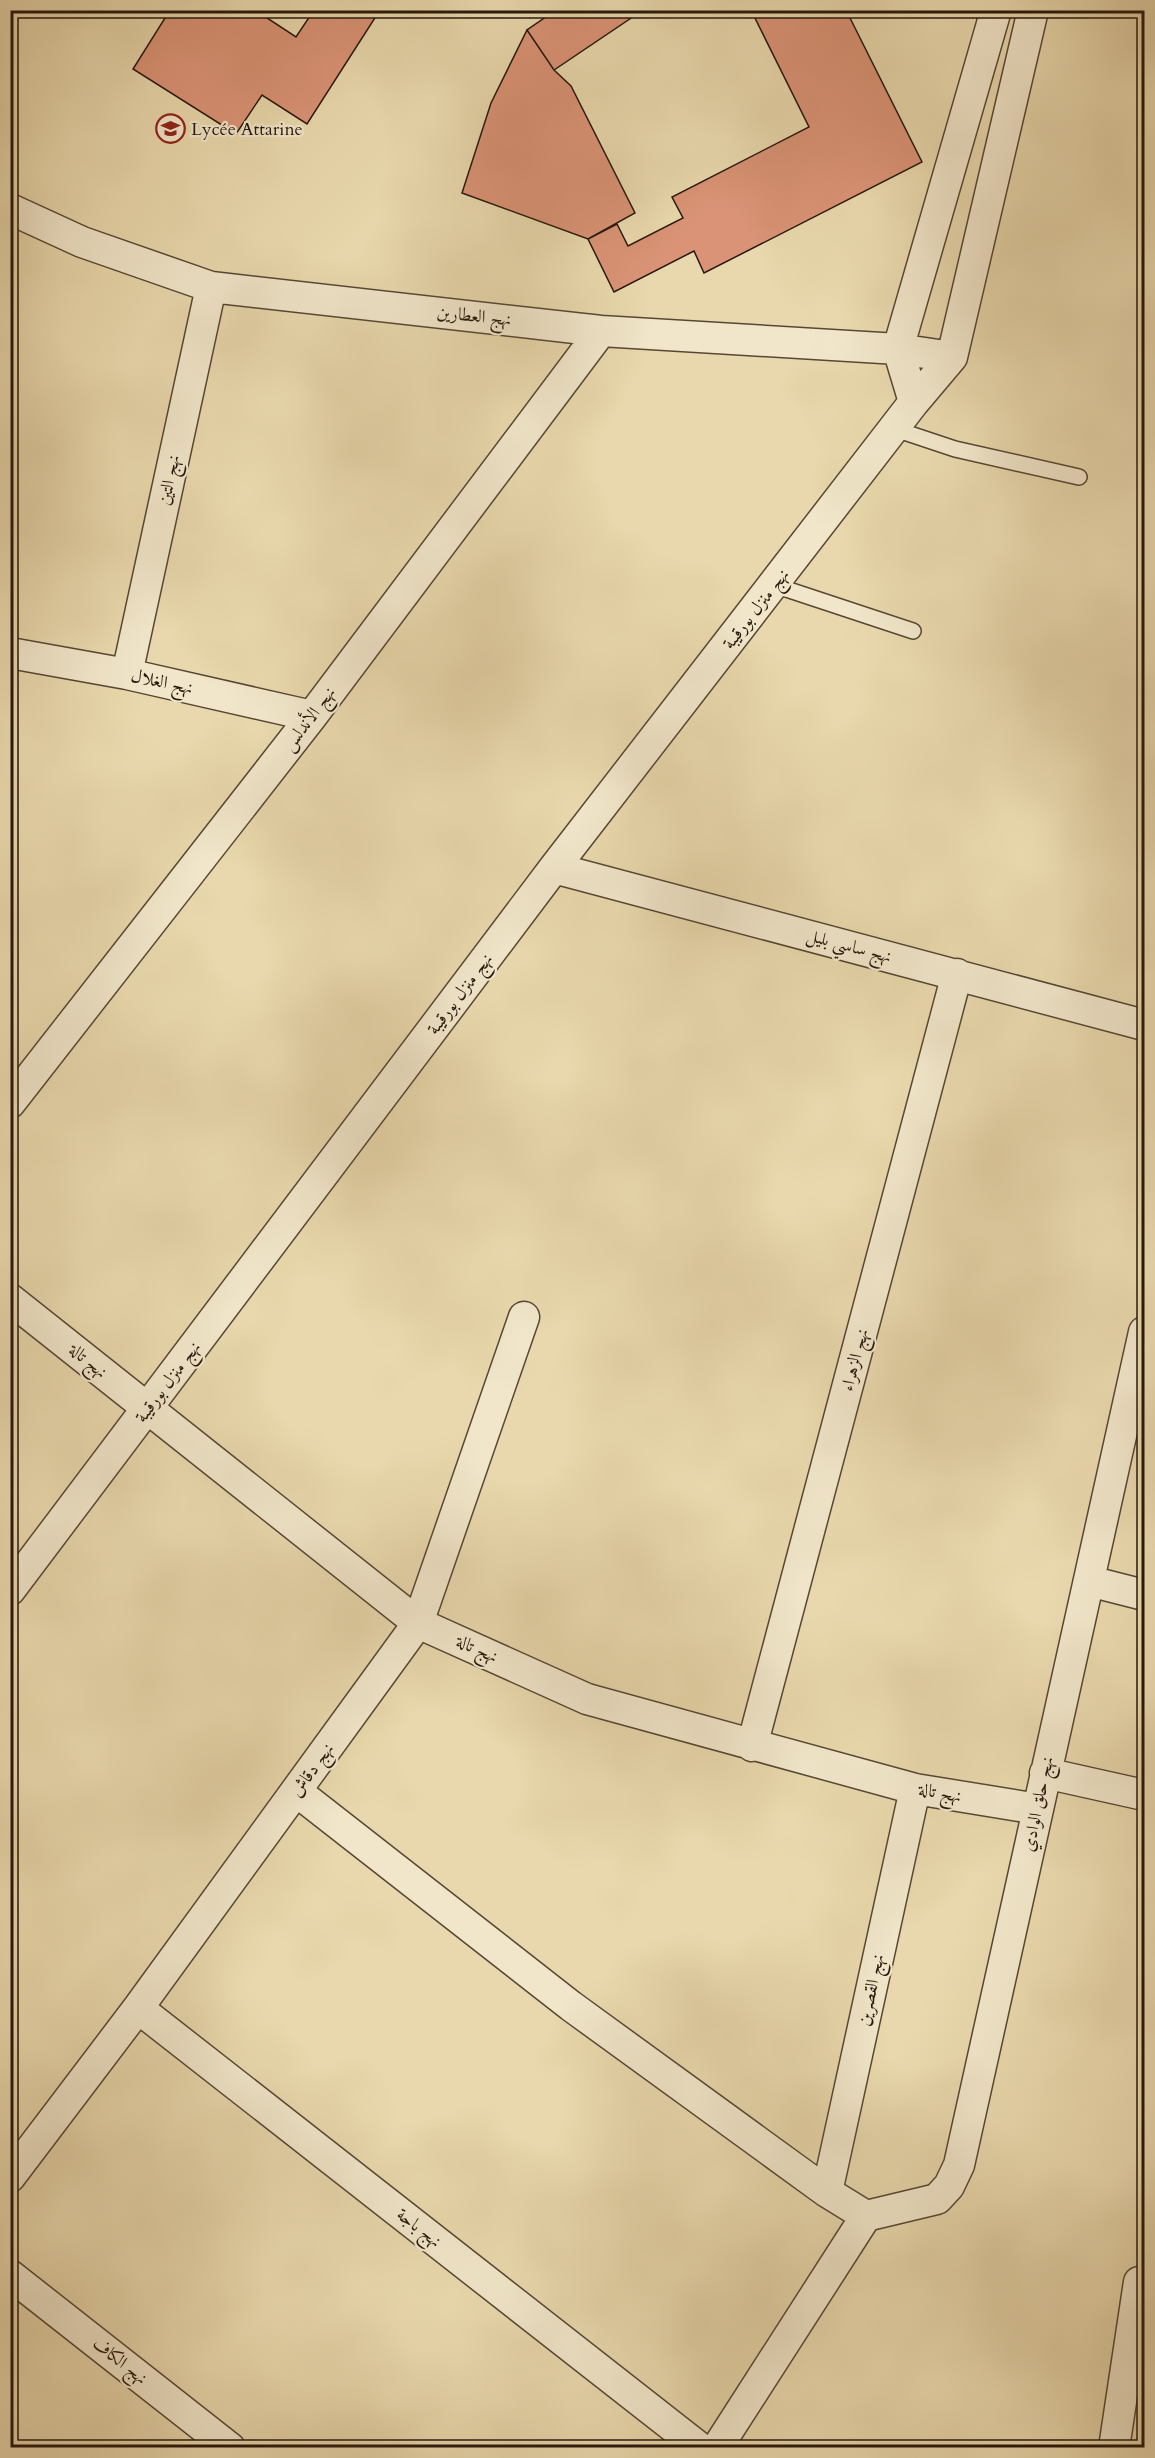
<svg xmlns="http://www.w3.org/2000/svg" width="1155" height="2458" font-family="Cardo,Amiri,serif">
<rect width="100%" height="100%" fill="#e9d8ad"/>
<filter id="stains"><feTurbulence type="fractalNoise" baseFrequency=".00333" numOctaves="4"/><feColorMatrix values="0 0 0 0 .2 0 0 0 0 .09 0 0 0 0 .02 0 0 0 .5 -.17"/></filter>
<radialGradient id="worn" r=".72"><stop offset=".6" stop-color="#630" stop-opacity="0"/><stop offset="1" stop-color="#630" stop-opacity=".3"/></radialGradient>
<path fill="#da9376" stroke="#26170c" stroke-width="1.5" d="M170 10H255L296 37 314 10H380L307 124 262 95 236 134 133 69Z
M556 10H643L554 70 527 30Z
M751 10H846L922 162 704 273 694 251 614 292 588 239 617 224 628 246 683 218 672 197 809 127Z
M527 30 554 70 571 86 635 213 588 239 462 193 491 103Z"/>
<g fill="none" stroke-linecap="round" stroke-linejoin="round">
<defs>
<path id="service" d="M895 429 955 449 1079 477
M774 585 913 631"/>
<path id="minor" d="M10 209 82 242 211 287 601 331 898 349 952 357
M914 402 898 349 996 10
M10 653 127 674 312 716
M127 674 211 287
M554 868 1144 1025
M10 1103 312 716 601 331
M10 1299 418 1623 587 1699 915 1789 1038 1809
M1089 1581 1144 1595
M10 1590 554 868 914 402 952 357 1033 10
M752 1746 957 974
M1045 1773 1144 1795
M296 1791 571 2006 827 2192 866 2216
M138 2008 700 2448
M10 2177 138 2008 418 1623 524 1317
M827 2192 915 1789
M866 2216 937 2199 949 2186 959 2165 1144 1332
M10 2275 230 2448
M717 2448 866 2216
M1114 2448 1139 2282"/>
</defs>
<use href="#service" stroke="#574734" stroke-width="18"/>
<use href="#minor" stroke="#574734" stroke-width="33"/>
<use href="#service" stroke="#f1e6ca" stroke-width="15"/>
<use href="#minor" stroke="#f1e6ca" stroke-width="30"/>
</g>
<defs>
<symbol id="school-ring" viewBox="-11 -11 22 22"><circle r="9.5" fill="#f1e6ca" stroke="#8f2418" stroke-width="1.5"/><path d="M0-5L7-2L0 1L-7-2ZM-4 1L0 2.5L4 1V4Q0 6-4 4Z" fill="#8f2418"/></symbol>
</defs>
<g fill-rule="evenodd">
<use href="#school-ring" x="154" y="112" width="33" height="33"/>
</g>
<g text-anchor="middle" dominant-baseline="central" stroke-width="4.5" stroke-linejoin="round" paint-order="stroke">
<g font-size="18" fill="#26170c" stroke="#f1e6ca" text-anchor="start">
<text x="191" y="129">Lycée Attarine</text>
</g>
<g font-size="18" fill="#26170c" stroke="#f1e6ca">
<text transform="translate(474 316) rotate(6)">نهج العطارين</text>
<text transform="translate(169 480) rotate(-78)">نهج التين</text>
<text transform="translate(756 609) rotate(-52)">نهج منزل بورقيبة</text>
<text transform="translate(162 682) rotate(12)">نهج الغلال</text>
<text transform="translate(309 719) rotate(-53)">نهج الأندلس</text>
<text transform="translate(849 946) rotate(15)">نهج ساسي بليل</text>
<text transform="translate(460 994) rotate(-53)">نهج منزل بورقيبة</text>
<text transform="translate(855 1360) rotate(-75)">نهج الزهراء</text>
<text transform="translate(88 1361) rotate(39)">نهج تالة</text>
<text transform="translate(168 1382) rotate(-53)">نهج منزل بورقيبة</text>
<text transform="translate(477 1649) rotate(24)">نهج تالة</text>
<text transform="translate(312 1770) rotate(-54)">نهج دقاش</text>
<text transform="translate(940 1793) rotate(10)">نهج تالة</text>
<text transform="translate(1038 1804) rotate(-78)">نهج حلق الوادي</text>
<text transform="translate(871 1990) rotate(-78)">نهج القصرين</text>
<text transform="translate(419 2228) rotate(38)">نهج باجة</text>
<text transform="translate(120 2361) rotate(38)">نهج الكاف</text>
</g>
</g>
<rect width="1155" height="2458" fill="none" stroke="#e9d8ad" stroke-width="36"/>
<rect x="12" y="12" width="1131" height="2434" fill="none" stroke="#26170c" stroke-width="3"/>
<rect x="18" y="18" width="1119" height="2422" fill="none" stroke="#26170c" stroke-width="1.5"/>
<rect width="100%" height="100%" filter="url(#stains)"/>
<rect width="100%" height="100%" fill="url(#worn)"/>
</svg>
